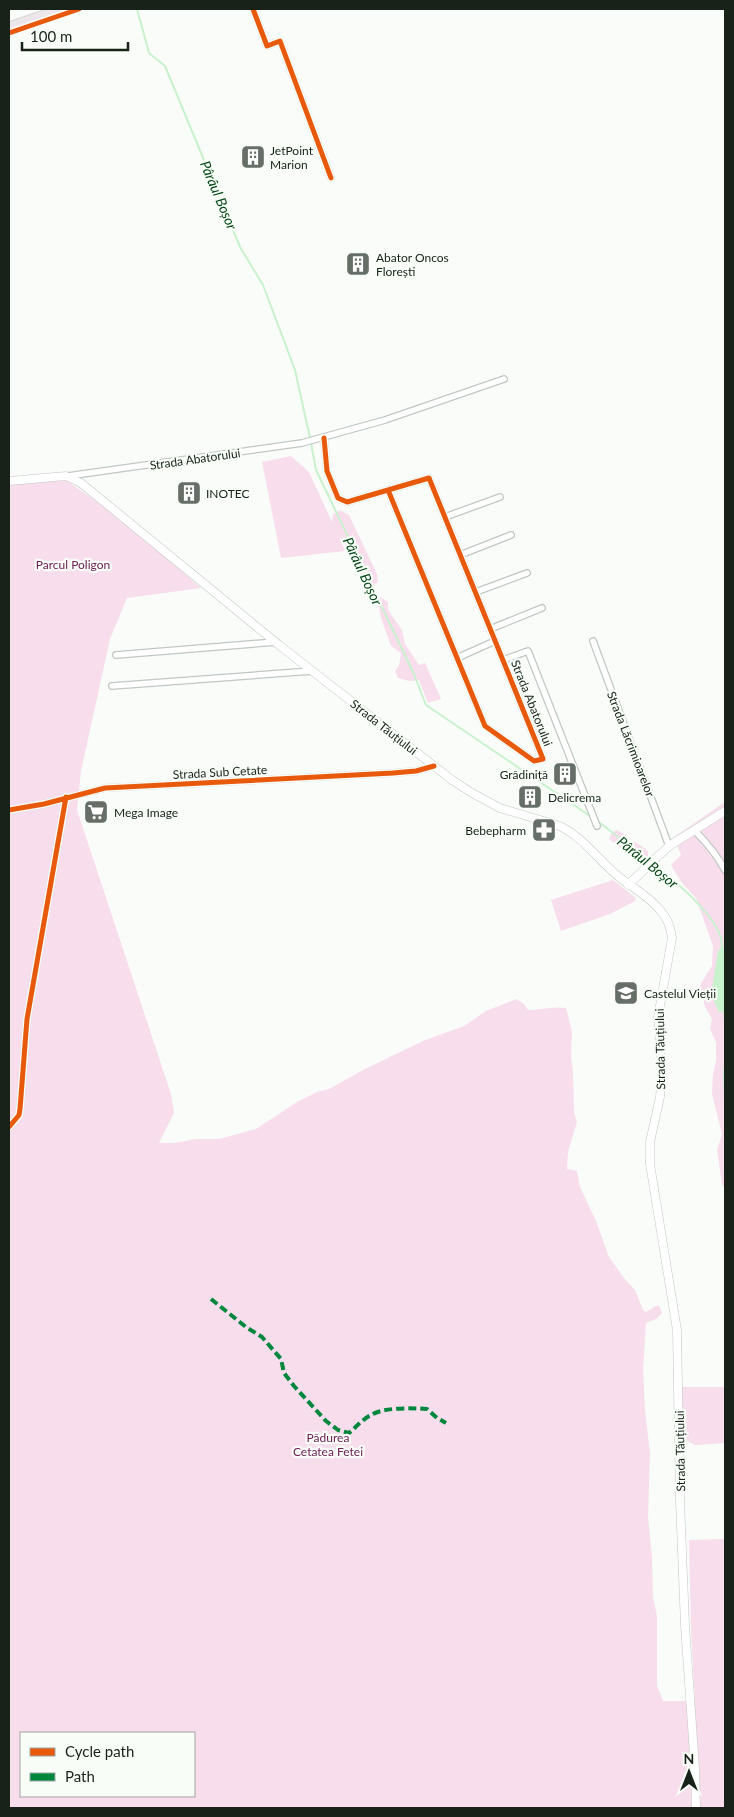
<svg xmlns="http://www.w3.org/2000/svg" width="734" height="1817" font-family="Lato,sans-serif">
<rect width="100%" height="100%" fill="#f9fcf9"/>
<path fill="#f8ddec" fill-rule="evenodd" d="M291 456 309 472 332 522 333 514 340 510 349 515 377 574 378 582 373 585 364 581 350 551 339 536 345 551 281 558 262 462Z
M56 480H66L100 504 141 536 201 588 127 598 110 639 81 771 77 810 171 1094 174 1113 159 1143H175L196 1139H219L256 1129 297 1102 317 1092 329 1089 363 1070 423 1041 464 1026 486 1011 516 999 524 1004 528 1010C541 1010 553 1006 566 1008L572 1031 571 1056 573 1073 574 1113 577 1122 568 1152 567 1169 577 1171 580 1187 596 1221 609 1257 624 1278 635 1290 643 1310 646 1312 656 1306H659L662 1313 656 1319 646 1323 643 1369 645 1411 650 1453 648 1517 652 1558 653 1597 657 1616V1686L663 1701H695L691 1630 689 1540 725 1539V1808H9V484ZM21 1733H194V1796H21Z
M380 597 388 602V610L402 630 405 644 419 665 425 663 441 699 428 703 419 680 409 681 398 678 395 671 399 666 401 653 391 646 381 618 378 603Z
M725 802V1190L722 1184 717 1150 722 1134 712 1094 713 1074 716 1061V1043L710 1029 712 1019 705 1007 700 985 712 966 713 946 696 898 682 883 671 865 681 855 674 837Z
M617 830 626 835 629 841H634L648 851V857L644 862 616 845 609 839 612 832Z
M613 880 636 898 635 901 610 914 561 931 551 900Z
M681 1387H725V1443L695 1445 682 1438Z"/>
<path fill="#c8f2cc" d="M722 947H725V1011L719 1012 711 995 718 951Z"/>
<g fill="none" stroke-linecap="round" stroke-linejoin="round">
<path stroke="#c8f2cc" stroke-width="2" d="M137 9 149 53 165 66 240 247 263 285 295 370 310 438
M311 443 316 470 414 674 426 705 590 816
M596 820 650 861
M654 864C674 880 714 913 721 938 722 942 722 946 722 950
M724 1010 725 1022
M725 1044V1047
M725 1064 724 1073 725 1097"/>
<defs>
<path id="street" d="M253 9 267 46 280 41 331 178
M324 438 327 471 338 498 347 502 388 490 485 726 534 761 543 759 429 478 388 490
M68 476 302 443 385 420 504 379
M445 517 500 497
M460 555 511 535
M476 592 527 573
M490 629 542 608
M593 641 669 846
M116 655 276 642
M457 658 495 641
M503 660 528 651 597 826
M112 686 312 671
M9 810 44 804 105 788 393 773 416 771 434 766
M695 831C707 843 717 855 725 870
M9 1127 19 1115 20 1109 27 1019 66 797"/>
<path id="secondary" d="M9 481 66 476 81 483 279 645 452 780 472 793 500 808 560 826C584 838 598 860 618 876 632 888 649 896 660 910 667 918 671 927 672 938L658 1017 662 1071 660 1097 650 1142V1164L677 1330 680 1501 685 1625 695 1769 696 1808
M628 885 669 846 725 811"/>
<path id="primary" d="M9 27 62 9"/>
</defs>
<use href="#street" stroke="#c1c8c2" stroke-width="8"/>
<use href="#secondary" stroke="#c1c8c2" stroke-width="9"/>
<use href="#primary" stroke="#d3d6d3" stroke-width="11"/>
<use href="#street" stroke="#fefffe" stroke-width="5.5"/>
<use href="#secondary" stroke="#fefffe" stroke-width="8"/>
<use href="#primary" stroke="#ede7eb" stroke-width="9"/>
<path stroke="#00873e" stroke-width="4" stroke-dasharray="8 4" stroke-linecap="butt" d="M211 1299 246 1327 262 1337 281 1359 284 1373 294 1386 326 1421 338 1430 349 1433C356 1427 363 1419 371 1415 384 1407 412 1408 427 1409L437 1418 446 1423"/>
<defs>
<path id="cycleway" d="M253 9 267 46 280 41 331 178
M9 33 79 9
M324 438 327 471 338 498 347 502 388 490 485 726 534 761 543 759 429 478 388 490
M9 810 44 804 105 788 393 773 416 771 434 766
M9 1127 19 1115 20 1109 27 1019 66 797"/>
</defs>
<use href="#cycleway" stroke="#f8fdf8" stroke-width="8"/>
<use href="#cycleway" stroke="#e8590c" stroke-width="5"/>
</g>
<defs>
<symbol id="building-square" viewBox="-11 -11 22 22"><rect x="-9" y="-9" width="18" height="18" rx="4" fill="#676e67" stroke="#f8fdf8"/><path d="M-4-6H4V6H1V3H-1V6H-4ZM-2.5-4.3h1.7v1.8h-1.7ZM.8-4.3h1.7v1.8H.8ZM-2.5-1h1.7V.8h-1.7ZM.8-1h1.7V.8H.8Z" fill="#fff"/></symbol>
<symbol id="supermarket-square" viewBox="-11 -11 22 22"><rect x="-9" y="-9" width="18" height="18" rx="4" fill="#676e67" stroke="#f8fdf8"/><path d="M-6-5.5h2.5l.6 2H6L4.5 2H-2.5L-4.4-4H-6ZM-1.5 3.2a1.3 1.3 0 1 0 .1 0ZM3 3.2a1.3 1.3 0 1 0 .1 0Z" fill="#fff"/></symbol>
<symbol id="pharmacy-square" viewBox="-11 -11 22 22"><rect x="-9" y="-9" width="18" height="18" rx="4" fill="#676e67" stroke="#f8fdf8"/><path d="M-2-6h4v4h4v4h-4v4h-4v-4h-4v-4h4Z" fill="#fff"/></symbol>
<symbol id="school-square" viewBox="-11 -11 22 22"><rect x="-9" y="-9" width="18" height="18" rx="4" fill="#676e67" stroke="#f8fdf8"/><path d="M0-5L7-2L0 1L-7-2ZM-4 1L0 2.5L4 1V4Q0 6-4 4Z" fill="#fff"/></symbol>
</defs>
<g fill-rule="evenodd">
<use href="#building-square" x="239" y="143" width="28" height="28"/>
<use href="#building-square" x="344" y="250" width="28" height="28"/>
<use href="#building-square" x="175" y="479" width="28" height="28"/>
<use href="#building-square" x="551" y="760" width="28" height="28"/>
<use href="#building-square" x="516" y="783" width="28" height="28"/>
<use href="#supermarket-square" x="82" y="798" width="28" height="28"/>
<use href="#pharmacy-square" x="530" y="816" width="28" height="28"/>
<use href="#school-square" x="612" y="979" width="28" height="28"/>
</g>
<g text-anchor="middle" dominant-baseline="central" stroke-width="4.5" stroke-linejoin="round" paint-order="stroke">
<g font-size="12" fill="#182219" stroke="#f8fdf8" text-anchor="start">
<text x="270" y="150">JetPoint<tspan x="270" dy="14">Marion</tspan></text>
<text x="376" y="257">Abator Oncos<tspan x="376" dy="14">Florești</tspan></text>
<text x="206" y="493">INOTEC</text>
<text x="548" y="774" text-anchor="end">Grădiniță</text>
<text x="548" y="797">Delicrema</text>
<text x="114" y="812">Mega Image</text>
<text x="526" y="830" text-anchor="end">Bebepharm</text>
<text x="644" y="993">Castelul Vieții</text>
</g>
<g font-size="12" fill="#182219" stroke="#f8fdf8">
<text transform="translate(195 459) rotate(-8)">Strada Abatorului</text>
<text transform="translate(532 703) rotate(68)">Strada Abatorului</text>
<text transform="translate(384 727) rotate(38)">Strada Tăuțiului</text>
<text transform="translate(631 744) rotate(69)">Strada Lăcrimioarelor</text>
<text transform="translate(220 772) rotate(-3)">Strada Sub Cetate</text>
<text transform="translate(660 1049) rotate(-91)">Strada Tăuțiului</text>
<text transform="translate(680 1451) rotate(-91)">Strada Tăuțiului</text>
</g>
<g font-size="12" fill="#6e2054" stroke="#f8fdf8">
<text x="73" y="564">Parcul Poligon</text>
<text x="328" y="1437">Pădurea<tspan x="328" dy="14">Cetatea Fetei</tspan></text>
</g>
<g font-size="14" font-style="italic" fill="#074818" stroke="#f8fdf8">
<text transform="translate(219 195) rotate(67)">Pârâul Boșor</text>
<text transform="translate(363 571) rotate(65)">Pârâul Boșor</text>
<text transform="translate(648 862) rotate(39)">Pârâul Boșor</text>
</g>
</g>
<rect width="734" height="1817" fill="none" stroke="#182219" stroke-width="20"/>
<rect x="20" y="1732" width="175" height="65" fill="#f8fdf8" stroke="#9ea59f"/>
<rect x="30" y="1748" width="25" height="8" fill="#e8590c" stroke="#9ea59f"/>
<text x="65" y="1757" font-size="15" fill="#182219">Cycle path</text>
<rect x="30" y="1773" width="25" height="8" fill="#00873e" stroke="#9ea59f"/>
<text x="65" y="1782" font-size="15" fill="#182219">Path</text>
<g transform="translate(689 1772)" stroke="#f8fdf8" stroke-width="4" paint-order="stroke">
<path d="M0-4L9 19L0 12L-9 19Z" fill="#182219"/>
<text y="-8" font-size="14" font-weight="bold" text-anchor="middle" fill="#182219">N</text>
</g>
<path d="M22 42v8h106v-8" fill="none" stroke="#182219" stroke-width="2.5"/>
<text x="30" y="42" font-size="15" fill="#182219" stroke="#f8fdf8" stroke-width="4" paint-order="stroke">100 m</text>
</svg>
